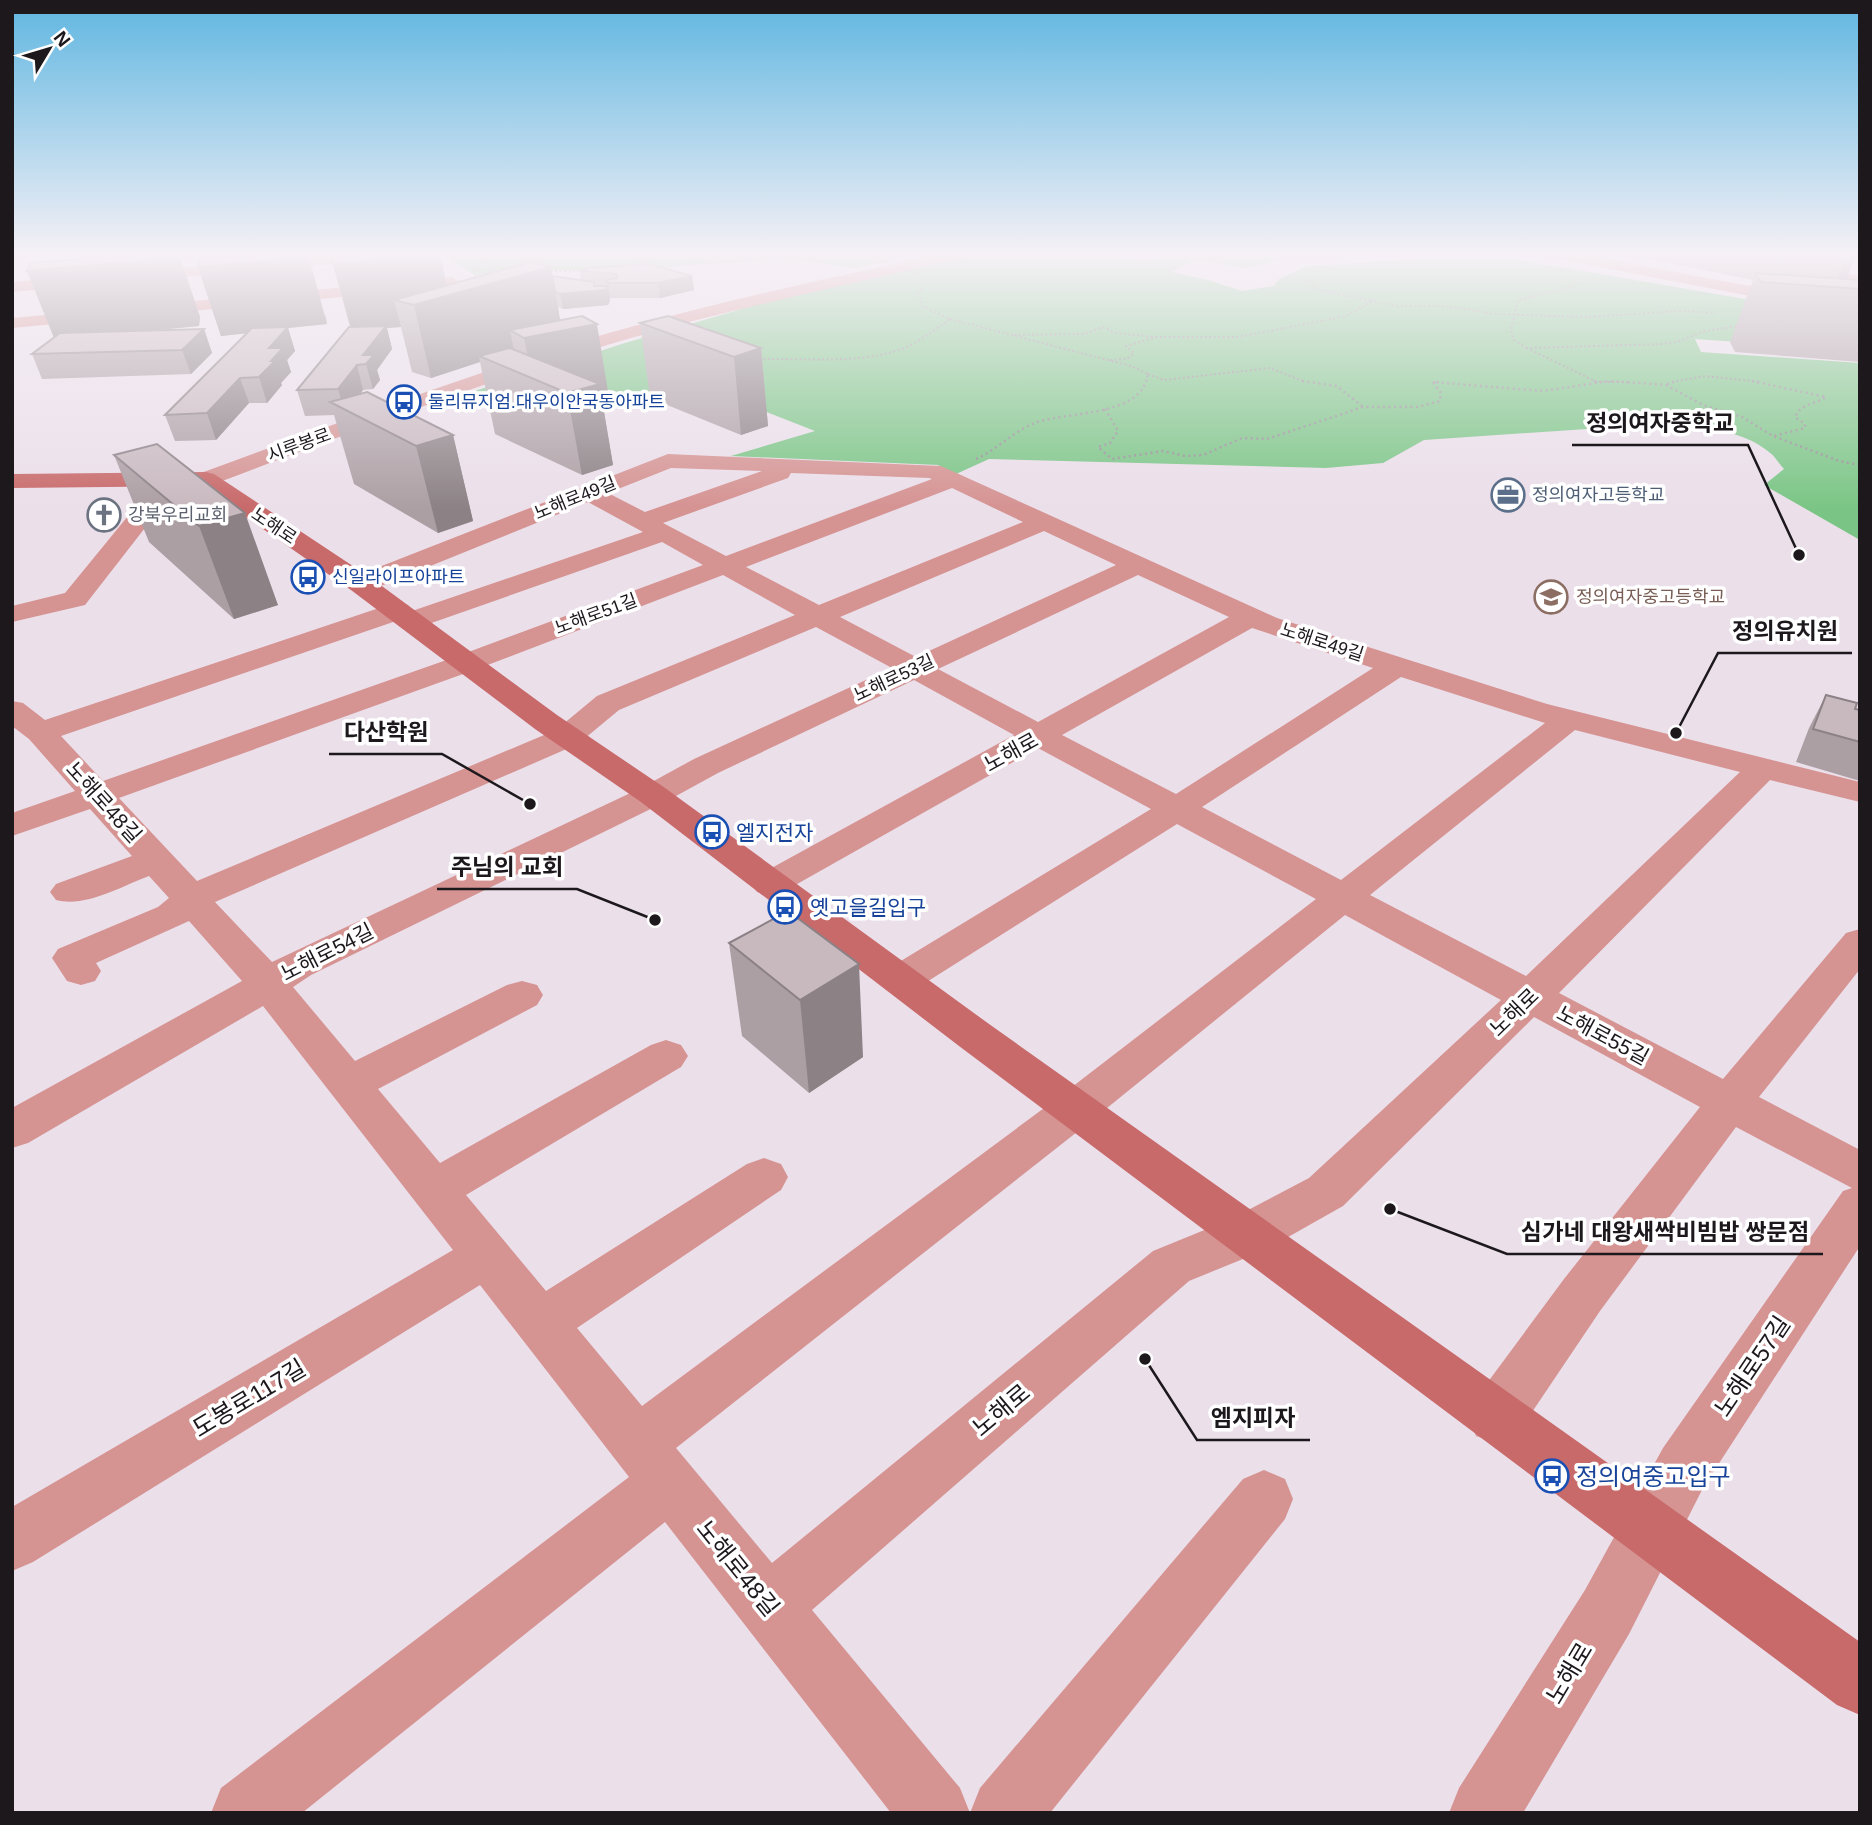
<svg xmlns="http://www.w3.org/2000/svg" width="1872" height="1825" font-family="Helvetica,'Noto Sans KR',sans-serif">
<rect width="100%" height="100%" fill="#ebdfea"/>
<path fill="#7ac585" d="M440 254H921L853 268 807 261 773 260 586 271 522 269 475 275Z
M972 254H1122L1116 258 1152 260 1167 255 1166 254H1251L1280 260C1275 262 1247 268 1242 268 1211 263 1202 253 1172 272L1208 280 1242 291 1274 286 1279 279 1307 266 1435 258H1508L1798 308 1843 349 1695 339 1701 352 1860 363V540L1764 485 1784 469C1779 464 1775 456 1769 452 1742 429 1696 426 1661 424L1424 440 1383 463 1326 468 989 459 956 474 938 465 731 456 815 431 690 382 632 395 591 386 490 409 456 397 625 343 769 301Z"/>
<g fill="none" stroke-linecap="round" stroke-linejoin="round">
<path stroke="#978f97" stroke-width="2" stroke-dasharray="2 2.5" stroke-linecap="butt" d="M492 254 479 263 475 275 502 271
M657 267 739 261 764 254
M546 271H582
M1293 274 1320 290 1373 301
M922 289 919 293 922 306 950 319 1131 366 1148 374 1146 382
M1014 335 1085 334 1103 327 1115 333 1156 337
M1527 348 1514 340 1511 330 1518 300 1564 289 1577 283
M759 359C806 358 860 365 904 348 921 341 935 329 950 319
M1110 360 1127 359 1134 353 1126 346 1156 337H1238L1346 316 1373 301 1397 306H1445L1496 314 1587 317 1680 311 1716 313
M1148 374 1164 380 1270 368 1305 382
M1433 382H1439
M1597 382 1527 348 1661 344 1677 342 1705 331 1738 326
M1599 382H1630
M1672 382 1705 376 1761 382"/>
<path stroke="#978f97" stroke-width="2.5" stroke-dasharray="2 3.5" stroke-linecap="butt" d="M1302 381 1337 386 1363 407
M1594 381 1597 382
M1752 381 1826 397C1815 405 1802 402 1795 417L1805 424V428L1774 436
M1667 384 1678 381
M1105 409 1118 431 1110 443 1098 447 1112 459 1163 451 1185 456 1203 455 1242 438 1267 439 1363 407H1417L1440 401 1441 393 1433 382 1543 391 1609 381 1666 385 1703 405 1742 417 1773 436 1839 461 1860 465
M976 459C998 449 1015 430 1037 422 1068 412 1135 416 1146 381"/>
<path fill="#d59392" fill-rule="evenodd" d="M1303 254H1354L1349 257H1308Z
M1592 254H1607L1602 257Z"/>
<path fill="#d59392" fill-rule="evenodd" d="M12 254H31L29 257 12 260Z
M340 254H399L391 259 12 292V282Z
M1550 254H1581L1860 307V317L1558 259Z
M1716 254H1746L1860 276V286L1724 259Z
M452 277 460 282 458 286 12 328V318Z
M668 454 941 466 1277 618 1547 704 1860 782V802L1770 780 1559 993 1723 1079 1846 933 1860 929V969L1759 1097 1860 1150V1246L1703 1488 1629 1634 1523 1813H1449L1459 1788 1585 1590 1663 1448 1843 1191 1852 1188 1736 1127 1600 1311 1516 1436 1496 1443 1476 1436 1468 1417 1476 1398 1564 1279 1700 1107 1534 1017 1343 1206 1265 1250 1189 1281 812 1610 960 1788 970 1813H891L665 1522 302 1813H211L221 1788 629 1477 480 1285 33 1562 12 1571V1507L453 1250 263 1006 28 1143 12 1148V1108L242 981 189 921 96 963 101 971 95 981 81 985 67 981 52 958 58 949 158 907 169 898 149 876C122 886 85 908 56 900L50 892 56 884 132 856 90 809 12 836V813L75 791 29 739 12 726V701L23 703 45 720 388 605 398 603 408 605 412 611 643 532 588 502 371 590 361 592 351 590 347 584 351 578ZM671 468 762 471 645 512 608 493ZM791 473 929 478 932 479 726 556 663 523 788 478ZM952 488 1023 522 819 605 746 567ZM1044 531 1116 565 916 657 840 617ZM662 542 703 565 455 657 103 781 61 736 396 621 400 627 410 630 420 627ZM723 575 795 615 597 696 556 730 197 881 119 798 477 669ZM1138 575 1229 617 1038 722 938 669ZM816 627 892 668 694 759 641 788 272 962 215 902 578 744 619 710ZM1252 628 1373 668 1176 794 1062 735ZM1401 677 1545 723 1341 880 1202 807ZM914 680 1014 735 757 876 751 884 757 892 770 896 783 892 1038 748 1151 809 886 970 880 980 886 990 900 994 914 990 1177 824 1316 899 1059 1097 642 1406 577 1328 781 1190 788 1177 781 1164 764 1158 747 1164 546 1291 466 1195 681 1067 688 1056 681 1045 666 1040 651 1045 440 1163 378 1089 537 1005 543 995 537 985 522 981 507 985 355 1061 293 987 311 975 665 802 718 773ZM1575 730 1740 772 1526 976 1370 895ZM1345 915 1501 1000 1309 1178 1229 1220 1153 1251 772 1563 676 1448 1091 1121Z
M182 485 190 487 194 492 190 497 155 515 85 605 12 622V606L65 593 137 505Z
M1264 1470 1285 1479 1293 1499 1285 1519 1050 1813H970L980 1788 1243 1479Z"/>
<path fill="#d59392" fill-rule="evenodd" d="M939 254H966L964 257C850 285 736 307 624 340 485 381 350 433 214 484H198L194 479 198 474C334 424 470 374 609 333 717 301 828 279 939 254Z"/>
<path fill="#c8696a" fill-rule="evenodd" d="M206 472 214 474 371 578 557 715 665 788 989 1024 1860 1642V1715L1837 1705 959 1046 641 802 535 729 351 590 201 486 12 488V474Z"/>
<path stroke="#978f97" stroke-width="2" stroke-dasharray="2 2.5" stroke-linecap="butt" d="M880 260 922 275"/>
</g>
<path fill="#ac9fa4" d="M141 254H179L200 317 199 326 144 331 204 329 212 353 191 374 42 379 32 354 54 338 27 271Z
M1626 254H1860V261L1854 260 1846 279 1860 280V362L1735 352 1730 342 1753 280Z
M333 264 447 285 552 276 581 280 580 271 692 276 694 290 660 298H610V301L608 305 563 309 558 307 560 320 609 398 602 400 613 465 582 475 495 434 480 362 431 378 412 372 401 327 387 328 392 349 377 370 380 380 373 389 363 390 360 394 453 435 473 521 438 533 354 484 334 415 305 416 297 390 350 327Z
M198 267 326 316 327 324 288 328 295 351 287 360 291 372 281 383 282 385 267 403H249L216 440 175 441 165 415 248 333 221 336Z
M640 323 761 348 768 426 741 435 650 398Z
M157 444 278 605 234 619 149 542 114 455Z
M1826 695 1860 710V781L1796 762 1809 728Z
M788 911 863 1057 809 1093 742 1036 729 943Z"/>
<path fill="#8c8286" d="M179 254 200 317 199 326 55 340 27 271Z
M308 254 327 324 288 328 295 351 287 360 291 372 281 383 282 385 267 403 259 377 269 348 287 329 221 336 198 267Z
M440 254 449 295 551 267 562 331 597 324 609 398 602 400 613 465 582 475 567 393 532 378 524 338 510 330 514 351 479 356 480 362 431 378 414 305 394 300 401 327 387 328 392 349 377 370 380 380 373 389 366 364 352 332 333 264Z
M1847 254H1857L1843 287H1833Z
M692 276 694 290 660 298 658 283Z
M608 286 610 301 608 305 563 309 560 294 595 291Z
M204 329 212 353 191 374 182 350Z
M761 348 768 426 741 435 734 357Z
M357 365 363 390 348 411 344 409 338 389Z
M240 378 249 403 216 440 207 413Z
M453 435 473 521 438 533 416 446Z
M245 513 278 605 234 619 199 526Z
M859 964 863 1057 809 1093 800 1000Z"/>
<path fill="#c8b9bf" stroke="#8c8286" stroke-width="2" d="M141 254H177L176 258 27 271 31 263Z
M262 254H308V257L198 267V259Z
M361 254H440L333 264 332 256Z
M531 262 551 267 414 305 394 300Z
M648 264 692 276 658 283H607L606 280 617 278 616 274 580 271 589 268Z
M1755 273 1860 280V289L1761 282Z
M552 276 594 282V286H608L605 290 560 294 555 292Z
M582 316 597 324 524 338 510 330Z
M668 316 761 348 734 357 640 323Z
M386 326 363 355H374L366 364 357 365 338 389 297 390 349 327Z
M288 327 269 348H283L271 361H275L259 377 240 378 207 413 165 415 252 328Z
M204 329 182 350 32 354 60 333Z
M510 348 600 384 567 393 479 356Z
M367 392 453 435 416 446 330 402Z
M157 444 245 513 199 526 114 455Z
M1826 695 1857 703 1855 709 1860 710V742L1813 729Z
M788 911 859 964 800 1000 729 943Z"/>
<linearGradient id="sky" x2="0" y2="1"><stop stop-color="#5fb6e1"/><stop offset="0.5" stop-color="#f6f1f6"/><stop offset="1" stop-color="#f6f1f6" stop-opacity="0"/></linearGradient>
<rect width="1872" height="509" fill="url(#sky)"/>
<defs>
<symbol id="bus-ring" viewBox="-11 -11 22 22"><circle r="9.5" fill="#fff" stroke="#1a4fb4" stroke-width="1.5"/><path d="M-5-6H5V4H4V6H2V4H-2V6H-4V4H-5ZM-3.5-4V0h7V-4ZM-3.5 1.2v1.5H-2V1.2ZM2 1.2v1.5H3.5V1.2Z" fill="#1a4fb4"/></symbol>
<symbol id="office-ring" viewBox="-11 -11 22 22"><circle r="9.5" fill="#fff" stroke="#5c6f8a" stroke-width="1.5"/><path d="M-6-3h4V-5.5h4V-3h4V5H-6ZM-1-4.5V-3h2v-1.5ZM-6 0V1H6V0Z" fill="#5c6f8a"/></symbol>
<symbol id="church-ring" viewBox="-11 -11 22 22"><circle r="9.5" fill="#fff" stroke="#6b7280" stroke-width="1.5"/><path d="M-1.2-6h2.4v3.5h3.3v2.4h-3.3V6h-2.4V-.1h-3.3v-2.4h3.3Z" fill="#6b7280"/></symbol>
<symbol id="school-ring" viewBox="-11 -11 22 22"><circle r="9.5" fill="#fff" stroke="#8d6e63" stroke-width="1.5"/><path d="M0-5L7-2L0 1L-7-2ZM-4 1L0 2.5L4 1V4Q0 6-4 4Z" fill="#8d6e63"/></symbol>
</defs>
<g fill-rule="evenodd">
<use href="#bus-ring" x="385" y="383" width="38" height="38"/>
<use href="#office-ring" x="1489" y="476" width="38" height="38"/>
<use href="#church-ring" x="85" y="496" width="38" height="38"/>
<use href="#bus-ring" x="289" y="558" width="38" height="38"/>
<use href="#school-ring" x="1532" y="578" width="38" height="38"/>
<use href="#bus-ring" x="693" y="813" width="38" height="38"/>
<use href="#bus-ring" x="766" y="888" width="38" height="38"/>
<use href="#bus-ring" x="1533" y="1457" width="38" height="38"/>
</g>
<g text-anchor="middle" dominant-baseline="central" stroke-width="7" stroke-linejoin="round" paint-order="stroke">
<g font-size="18" fill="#164399" stroke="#fff" text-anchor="start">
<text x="428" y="402">둘리뮤지엄.대우이안국동아파트</text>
<text x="332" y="577">신일라이프아파트</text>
</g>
<g font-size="18" fill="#1c181c" stroke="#fff">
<text transform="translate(299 445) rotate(-20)">시루봉로</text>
<text transform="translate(575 498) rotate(-22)">노해로49길</text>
<text transform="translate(274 526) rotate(34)">노해로</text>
<text transform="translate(596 614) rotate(-20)">노해로51길</text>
<text transform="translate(1322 642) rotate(18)">노해로49길</text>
<text transform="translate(894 678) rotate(-25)">노해로53길</text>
</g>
<g font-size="18" fill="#4e5e75" stroke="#fff" text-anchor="start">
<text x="1532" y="495">정의여자고등학교</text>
</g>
<g font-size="18" fill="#5b616d" stroke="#fff" text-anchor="start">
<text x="128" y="515">강북우리교회</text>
</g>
<g font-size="18" fill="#785e54" stroke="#fff" text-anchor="start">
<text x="1576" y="597">정의여자중고등학교</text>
</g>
<g font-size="21" fill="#1c181c" stroke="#fff">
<text transform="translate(1011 752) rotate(-29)">노해로</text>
<text transform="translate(104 802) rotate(48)">노해로48길</text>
<text transform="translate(327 952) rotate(-27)">노해로54길</text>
<text transform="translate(1514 1012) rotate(-44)">노해로</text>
<text transform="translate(1603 1035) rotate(28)">노해로55길</text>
</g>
<g font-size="21" fill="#164399" stroke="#fff" text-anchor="start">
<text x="736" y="832">엘지전자</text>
<text x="810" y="907">옛고을길입구</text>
</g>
<g font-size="24" fill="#1c181c" stroke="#fff">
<text transform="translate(1752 1366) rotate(-56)">노해로57길</text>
<text transform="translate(249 1398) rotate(-31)">도봉로117길</text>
<text transform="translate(1001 1410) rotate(-40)">노해로</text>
<text transform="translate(738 1568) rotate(51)">노해로48길</text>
<text transform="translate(1569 1673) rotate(-59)">노해로</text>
</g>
<g font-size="24" fill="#164399" stroke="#fff" text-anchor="start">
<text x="1576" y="1476">정의여중고입구</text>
</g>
</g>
<path fill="none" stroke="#1c181c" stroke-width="2.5" d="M1799 555L1748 445H1572M1676 733L1718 653H1852M530 804L442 754H329M655 920L577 889H437M1390 1209L1507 1254H1823M1145 1359L1197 1440H1310"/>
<g fill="#1c181c" stroke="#fff" stroke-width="2.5">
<circle cx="1799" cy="555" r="7"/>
<circle cx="1676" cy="733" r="7"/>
<circle cx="530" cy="804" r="7"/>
<circle cx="655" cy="920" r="7"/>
<circle cx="1390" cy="1209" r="7"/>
<circle cx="1145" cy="1359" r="7"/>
</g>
<g font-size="23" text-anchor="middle" font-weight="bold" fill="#1c181c" stroke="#fff" stroke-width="7" stroke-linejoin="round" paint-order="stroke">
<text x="1660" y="431">정의여자중학교</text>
<text x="1785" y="639">정의유치원</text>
<text x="386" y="740">다산학원</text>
<text x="507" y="875">주님의 교회</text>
<text x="1665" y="1240">심가네 대왕새싹비빔밥 쌍문점</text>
<text x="1253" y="1426">엠지피자</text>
</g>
<rect width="1872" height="1825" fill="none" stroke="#1c181c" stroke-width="28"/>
<g transform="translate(49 49) rotate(52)" stroke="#ffffff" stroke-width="5" paint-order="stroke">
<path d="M0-5L12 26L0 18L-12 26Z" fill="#1c181c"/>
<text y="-10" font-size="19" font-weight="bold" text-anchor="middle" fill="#1c181c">N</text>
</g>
</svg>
